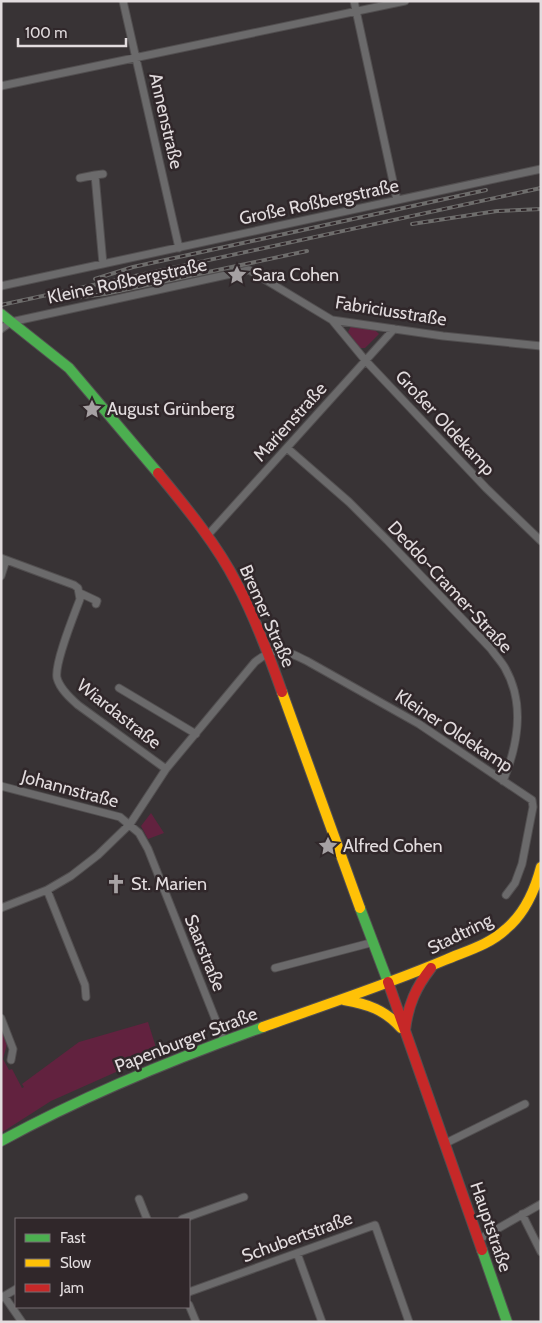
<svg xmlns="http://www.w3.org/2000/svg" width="542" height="1323" font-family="Cabin,sans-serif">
<rect width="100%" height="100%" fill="#383335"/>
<path fill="#62223f" d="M351 326 375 330 379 334 365 348H360L348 332Z
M151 813 164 833 148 839 141 826Z
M148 1022 159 1057 134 1064 51 1101 1 1133V1030L7 1044 3 1059 9 1070 12 1069 22 1088 24 1087 22 1084 79 1042Z"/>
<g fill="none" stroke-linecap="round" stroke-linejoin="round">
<defs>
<path id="street" d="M123 1 179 248
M354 1 397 200
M1 86 405 1
M103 174 95 175 103 264
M80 178 95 175
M1 286 541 169
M332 320 365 360 486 488 541 541
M1 329 11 322 249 270 332 320 443 336 541 346
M287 448 349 502 387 540 491 649C495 655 501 661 505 668 525 703 518 745 503 781
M207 536 394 329
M1 558 74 585 78 588 80 599C74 615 54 664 57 678 60 689 70 698 78 705L166 769
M1 576 6 560
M80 593 97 601 96 604
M119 688 196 734
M1 786 120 817 139 833 148 849 224 1041
M47 890 85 985 86 997
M1 908 47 890 71 876 98 855 130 824 166 769 255 662C276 645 285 650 307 661L419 724 532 800 533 807 522 864 515 883 506 895
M275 968 374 942
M1 1018 13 1049 11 1060
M446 1143 525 1104
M139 1199 147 1219
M522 1214 541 1252
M182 1219 244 1197
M478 1238 483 1237 541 1204
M297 1253 322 1322
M189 1292 375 1225 409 1322
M4 1296 22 1322
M1 1298 16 1289
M189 1305 196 1322"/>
<path id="fast" d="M1 314 69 368 158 473
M360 908 388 982
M1 1141C85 1095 173 1059 263 1027
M482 1250 507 1322"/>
<path id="slow" d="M282 692 360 908
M344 1000C368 1004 385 1010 401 1028
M263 1027C324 1005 386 985 445 960 466 951 489 945 506 929 525 913 535 890 541 867"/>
<path id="jam" d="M158 473C185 506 216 543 236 582 255 617 269 655 282 692
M388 982 482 1250
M405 1030C408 1005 416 987 431 968"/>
</defs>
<use href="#street" stroke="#524f50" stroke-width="9"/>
<use href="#fast" stroke="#524f50" stroke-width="12"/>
<use href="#slow" stroke="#524f50" stroke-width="12"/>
<use href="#jam" stroke="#524f50" stroke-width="12"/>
<use href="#street" stroke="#6b6a6b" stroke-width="7"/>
<use href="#fast" stroke="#4caf50" stroke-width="10"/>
<use href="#slow" stroke="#ffc107" stroke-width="10"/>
<use href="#jam" stroke="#c62828" stroke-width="10"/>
<defs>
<path id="rail" d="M412 224 497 211 541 209
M95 279 133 267 486 190
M51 301 105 294 307 251
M1 305 541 188"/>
</defs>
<use href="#rail" stroke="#6e6d6c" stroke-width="4"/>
<use href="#rail" stroke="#30272a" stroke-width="2" stroke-dasharray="5.5" stroke-linecap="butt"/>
</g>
<defs>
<symbol id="sight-bare" viewBox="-9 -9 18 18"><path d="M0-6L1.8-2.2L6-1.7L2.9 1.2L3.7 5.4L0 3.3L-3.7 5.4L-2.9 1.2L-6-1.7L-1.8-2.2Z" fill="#a6a1a3" stroke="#30272a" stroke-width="2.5" paint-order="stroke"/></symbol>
<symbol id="church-bare" viewBox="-9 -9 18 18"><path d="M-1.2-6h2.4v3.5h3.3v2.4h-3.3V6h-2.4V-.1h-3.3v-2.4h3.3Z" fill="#a6a1a3" stroke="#30272a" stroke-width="2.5" paint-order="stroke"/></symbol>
</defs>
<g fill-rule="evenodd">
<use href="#sight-bare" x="223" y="261" width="28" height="28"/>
<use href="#sight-bare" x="78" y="395" width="28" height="28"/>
<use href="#sight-bare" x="314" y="832" width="28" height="28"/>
<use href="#church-bare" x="102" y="870" width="28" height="28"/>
</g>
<g text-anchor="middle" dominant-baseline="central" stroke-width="5" stroke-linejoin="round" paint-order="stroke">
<g font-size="18" fill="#e2dcde" stroke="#30272a">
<text transform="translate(166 121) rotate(77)">Annenstraße</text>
<text transform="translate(319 202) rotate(-12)">Große Roßbergstraße</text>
<text transform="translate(127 281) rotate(-12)">Kleine Roßbergstraße</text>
<text transform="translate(391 311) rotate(9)">Fabriciusstraße</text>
<text transform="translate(290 422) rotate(-48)">Marienstraße</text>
<text transform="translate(445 423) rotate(47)">Großer Oldekamp</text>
<text transform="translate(450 587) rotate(47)">Deddo-Cramer-Straße</text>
<text transform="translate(267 616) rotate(66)">Bremer Straße</text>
<text transform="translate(119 714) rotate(38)">Wiardastraße</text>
<text transform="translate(454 731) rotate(33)">Kleiner Oldekamp</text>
<text transform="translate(70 789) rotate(15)">Johannstraße</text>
<text transform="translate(460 934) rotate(-26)">Stadtring</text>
<text transform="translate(205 953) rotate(68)">Saarstraße</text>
<text transform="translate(186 1040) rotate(-21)">Papenburger Straße</text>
<text transform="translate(491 1227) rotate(71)">Hauptstraße</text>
<text transform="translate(297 1237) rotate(-20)">Schubertstraße</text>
</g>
<g font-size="18" fill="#e2dcde" stroke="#30272a" text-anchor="start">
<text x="252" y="275">Sara Cohen</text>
<text x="107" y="409">August Grünberg</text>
<text x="343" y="846">Alfred Cohen</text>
<text x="131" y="884">St. Marien</text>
</g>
</g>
<rect width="542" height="1323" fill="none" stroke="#e2dcde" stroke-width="5"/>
<rect x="15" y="1218" width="175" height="90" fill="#30272a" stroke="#776f72"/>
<rect x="25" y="1234" width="25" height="8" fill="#4caf50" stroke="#776f72"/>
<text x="60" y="1243" font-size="15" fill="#e2dcde">Fast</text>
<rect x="25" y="1259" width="25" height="8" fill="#ffc107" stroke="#776f72"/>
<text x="60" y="1268" font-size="15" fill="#e2dcde">Slow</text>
<rect x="25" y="1284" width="25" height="8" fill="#c62828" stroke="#776f72"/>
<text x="60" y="1293" font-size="15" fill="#e2dcde">Jam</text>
<path d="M18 38v8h108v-8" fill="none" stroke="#e2dcde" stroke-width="2.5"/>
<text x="25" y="38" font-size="15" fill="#e2dcde" stroke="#30272a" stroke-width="4" paint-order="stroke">100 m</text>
</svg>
